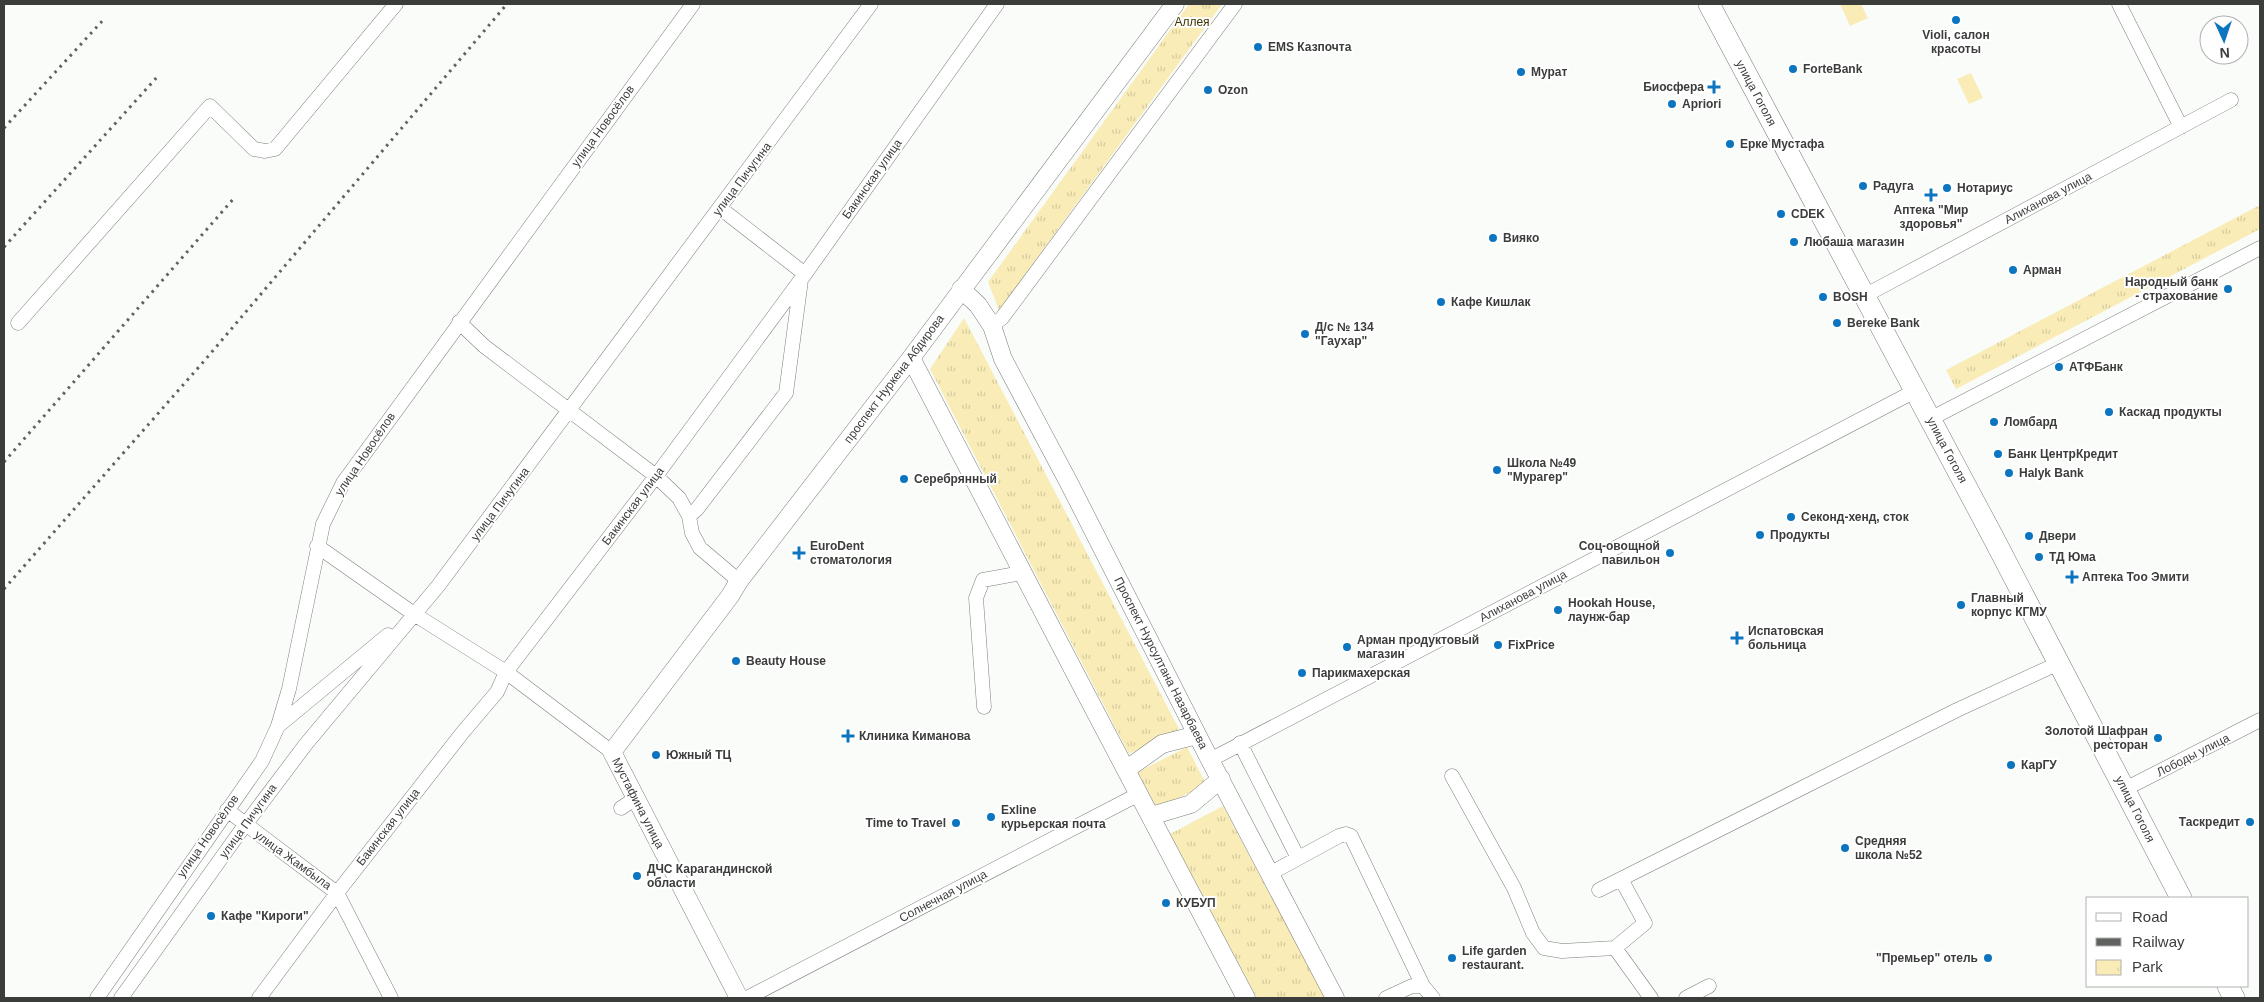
<svg xmlns="http://www.w3.org/2000/svg" width="2264" height="1002" font-family="Helvetica,sans-serif">
<defs>
<pattern id="park-tufts" width="24" height="20" patternUnits="userSpaceOnUse" patternTransform="scale(1.25)"><rect width="24" height="20" fill="#f9ecb7"/><path d="M3 7l-1-3M5 7V3M7 7l1-3M15 17l-1-3M17 17v-4M19 17l1-3" fill="none" stroke="#d6cb9e"/></pattern>
</defs>
<rect width="100%" height="100%" fill="#f9fcf8"/>
<path fill="url(#park-tufts)" d="M1189 4H1222L999 310 988 282Z
M2260 205V229L1956 389 1946 370Z
M964 318 1179 729 1129 754 930 369Z
M1187 747 1206 784 1157 809 1138 772Z
M1223 806 1325 998H1257L1170 834Z"/>
<path fill="#f9ecb7" d="M1840 4H1861L1868 18 1850 26Z
M1971 73 1983 98 1969 104 1957 79Z"/>
<g fill="none" stroke-linecap="round" stroke-linejoin="round">
<defs>
<path id="minor" d="M2119 4 2181 127
M720 208 805 274
M1864 296 2231 100
M459 322 484 346 656 476 679 498 689 516 692 533 700 548 739 581
M18 323 210 106 254 149 265 151 275 149 396 4
M992 326 1002 318 1235 4
M1930 419 2260 248
M689 516 697 509 786 393 801 280
M317 546 414 614 506 672 612 752
M984 707 976 598 983 580 1022 573
M278 726 388 635
M1240 743 1298 858
M1210 760 1915 391
M1452 776 1514 888 1533 933 1544 948 1562 951 1615 948
M2125 789 2260 720
M621 808 636 798
M227 810 337 893 391 998
M1271 873 1339 836 1346 834 1351 836 1423 986
M1621 879 1645 923 1615 948 1651 998
M1599 890 1957 710 2059 663
M97 998 262 761 278 726 289 689 323 524 343 483 693 4
M121 998 245 825 306 744 438 586 871 4
M259 998 337 893 463 732 497 692 506 672 656 476 805 274 997 4
M747 998 1139 794
M1386 998 1412 986H1423L1433 998
M1686 998 1709 986"/>
<path id="major" d="M961 289 978 305 992 326 1003 359 1069 483 1210 760 1335 998
M911 358C1021 572 1134 785 1246 998
M1127 769 1162 744 1197 735
M1151 816 1191 804 1221 779
M739 998 612 752 730 596 739 581 911 358 1175 4"/>
<path id="highway" d="M1709 4 1993 537 2181 898
M2228 986 2234 998"/>
</defs>
<use href="#minor" stroke="#7c7f7b" stroke-width="15"/>
<use href="#major" stroke="#7c7f7b" stroke-width="19"/>
<use href="#highway" stroke="#7c7f7b" stroke-width="22"/>
<use href="#minor" stroke="#fff" stroke-width="14"/>
<use href="#major" stroke="#fff" stroke-width="18"/>
<use href="#highway" stroke="#fff" stroke-width="21"/>
<path stroke="#60625f" stroke-width="3" stroke-dasharray="2.5 5" stroke-linecap="butt" d="M4 128 105 18
M4 247 158 76
M4 462 235 197
M4 589 205 360 507 4"/>
</g>
<g fill="#0c75c0" stroke="#fff" stroke-width="2">
<circle cx="1956" cy="20" r="5"/>
<circle cx="1258" cy="47" r="5"/>
<circle cx="1793" cy="69" r="5"/>
<circle cx="1521" cy="72" r="5"/>
<path d="M1711.5 79.5h5v5h5v5h-5v5h-5v-5h-5v-5h5z"/>
<circle cx="1208" cy="90" r="5"/>
<circle cx="1672" cy="104" r="5"/>
<circle cx="1730" cy="144" r="5"/>
<circle cx="1863" cy="186" r="5"/>
<circle cx="1947" cy="188" r="5"/>
<path d="M1928.5 187.5h5v5h5v5h-5v5h-5v-5h-5v-5h5z"/>
<circle cx="1781" cy="214" r="5"/>
<circle cx="1493" cy="238" r="5"/>
<circle cx="1794" cy="242" r="5"/>
<circle cx="2013" cy="270" r="5"/>
<circle cx="2228" cy="289" r="5"/>
<circle cx="1823" cy="297" r="5"/>
<circle cx="1441" cy="302" r="5"/>
<circle cx="1837" cy="323" r="5"/>
<circle cx="1305" cy="334" r="5"/>
<circle cx="2059" cy="367" r="5"/>
<circle cx="2109" cy="412" r="5"/>
<circle cx="1994" cy="422" r="5"/>
<circle cx="1998" cy="454" r="5"/>
<circle cx="1497" cy="470" r="5"/>
<circle cx="2009" cy="473" r="5"/>
<circle cx="904" cy="479" r="5"/>
<circle cx="1791" cy="517" r="5"/>
<circle cx="1760" cy="535" r="5"/>
<circle cx="2029" cy="536" r="5"/>
<path d="M796.5 545.5h5v5h5v5h-5v5h-5v-5h-5v-5h5z"/>
<circle cx="1670" cy="553" r="5"/>
<circle cx="2039" cy="557" r="5"/>
<path d="M2069.5 569.5h5v5h5v5h-5v5h-5v-5h-5v-5h5z"/>
<circle cx="1961" cy="605" r="5"/>
<circle cx="1558" cy="610" r="5"/>
<path d="M1734.5 630.5h5v5h5v5h-5v5h-5v-5h-5v-5h5z"/>
<circle cx="1498" cy="645" r="5"/>
<circle cx="1347" cy="647" r="5"/>
<circle cx="736" cy="661" r="5"/>
<circle cx="1302" cy="673" r="5"/>
<path d="M845.5 728.5h5v5h5v5h-5v5h-5v-5h-5v-5h5z"/>
<circle cx="2158" cy="738" r="5"/>
<circle cx="656" cy="755" r="5"/>
<circle cx="2011" cy="765" r="5"/>
<circle cx="991" cy="817" r="5"/>
<circle cx="2250" cy="822" r="5"/>
<circle cx="956" cy="823" r="5"/>
<circle cx="1845" cy="848" r="5"/>
<circle cx="637" cy="876" r="5"/>
<circle cx="1166" cy="903" r="5"/>
<circle cx="211" cy="916" r="5"/>
<circle cx="1452" cy="958" r="5"/>
<circle cx="1988" cy="958" r="5"/>
</g>
<g text-anchor="middle" dominant-baseline="central" stroke-width="4" stroke-linejoin="round" paint-order="stroke">
<g font-size="12" fill="#3e3300" stroke="#fff">
<text x="1192" y="22">Аллея</text>
</g>
<g font-size="12" font-weight="bold" fill="#3b3d3b" stroke="#fff" text-anchor="start">
<text x="1956" y="35" text-anchor="middle">Violi, салон<tspan x="1956" dy="14">красоты</tspan></text>
<text x="1268" y="47">EMS Казпочта</text>
<text x="1803" y="69">ForteBank</text>
<text x="1531" y="72">Мурат</text>
<text x="1704" y="87" text-anchor="end">Биосфера</text>
<text x="1218" y="90">Ozon</text>
<text x="1682" y="104">Apriori</text>
<text x="1740" y="144">Ерке Мустафа</text>
<text x="1873" y="186">Радуга</text>
<text x="1957" y="188">Нотариус</text>
<text x="1931" y="210" text-anchor="middle">Аптека "Мир<tspan x="1931" dy="14">здоровья"</tspan></text>
<text x="1791" y="214">CDEK</text>
<text x="1503" y="238">Вияко</text>
<text x="1804" y="242">Любаша магазин</text>
<text x="2023" y="270">Арман</text>
<text x="2218" y="282" text-anchor="end">Народный банк<tspan x="2218" dy="14">- страхование</tspan></text>
<text x="1833" y="297">BOSH</text>
<text x="1451" y="302">Кафе Кишлак</text>
<text x="1847" y="323">Bereke Bank</text>
<text x="1315" y="327">Д/с № 134<tspan x="1315" dy="14">"Гаухар"</tspan></text>
<text x="2069" y="367">АТФБанк</text>
<text x="2119" y="412">Каскад продукты</text>
<text x="2004" y="422">Ломбард</text>
<text x="2008" y="454">Банк ЦентрКредит</text>
<text x="1507" y="463">Школа №49<tspan x="1507" dy="14">"Мурагер"</tspan></text>
<text x="2019" y="473">Halyk Bank</text>
<text x="914" y="479">Серебрянный</text>
<text x="1801" y="517">Секонд-хенд, сток</text>
<text x="1770" y="535">Продукты</text>
<text x="2039" y="536">Двери</text>
<text x="810" y="546">EuroDent<tspan x="810" dy="14">стоматология</tspan></text>
<text x="1660" y="546" text-anchor="end">Соц-овощной<tspan x="1660" dy="14">павильон</tspan></text>
<text x="2049" y="557">ТД Юма</text>
<text x="2082" y="577">Аптека Тоо Эмити</text>
<text x="1971" y="598">Главный<tspan x="1971" dy="14">корпус КГМУ</tspan></text>
<text x="1568" y="603">Hookah House,<tspan x="1568" dy="14">лаунж-бар</tspan></text>
<text x="1748" y="631">Испатовская<tspan x="1748" dy="14">больница</tspan></text>
<text x="1357" y="640">Арман продуктовый<tspan x="1357" dy="14">магазин</tspan></text>
<text x="1508" y="645">FixPrice</text>
<text x="746" y="661">Beauty House</text>
<text x="1312" y="673">Парикмахерская</text>
<text x="2148" y="731" text-anchor="end">Золотой Шафран<tspan x="2148" dy="14">ресторан</tspan></text>
<text x="859" y="736">Клиника Киманова</text>
<text x="666" y="755">Южный ТЦ</text>
<text x="2021" y="765">КарГУ</text>
<text x="1001" y="810">Exline<tspan x="1001" dy="14">курьерская почта</tspan></text>
<text x="2240" y="822" text-anchor="end">Таскредит</text>
<text x="946" y="823" text-anchor="end">Time to Travel</text>
<text x="1855" y="841">Средняя<tspan x="1855" dy="14">школа №52</tspan></text>
<text x="647" y="869">ДЧС Карагандинской<tspan x="647" dy="14">области</tspan></text>
<text x="1176" y="903">КУБУП</text>
<text x="221" y="916">Кафе "Кироги"</text>
<text x="1462" y="951">Life garden<tspan x="1462" dy="14">restaurant.</tspan></text>
<text x="1978" y="958" text-anchor="end">"Премьер" отель</text>
</g>
<g font-size="12" fill="#3b3d3b" stroke="#fff">
<text transform="translate(1756 93) rotate(62)">улица Гоголя</text>
<text transform="translate(603 126) rotate(-54)">улица Новосёлов</text>
<text transform="translate(742 179) rotate(-53)">улица Пичугина</text>
<text transform="translate(872 179) rotate(-55)">Бакинская улица</text>
<text transform="translate(2048 198) rotate(-28)">Алиханова улица</text>
<text transform="translate(894 379) rotate(-53)">проспект Нуркена Абдирова</text>
<text transform="translate(1947 450) rotate(62)">улица Гоголя</text>
<text transform="translate(365 454) rotate(-56)">улица Новосёлов</text>
<text transform="translate(500 504) rotate(-53)">улица Пичугина</text>
<text transform="translate(633 506) rotate(-53)">Бакинская улица</text>
<text transform="translate(1523 596) rotate(-28)">Алиханова улица</text>
<text transform="translate(1161 663) rotate(63)">Проспект Нурсултана Назарбаева</text>
<text transform="translate(2193 755) rotate(-27)">Лободы улица</text>
<text transform="translate(638 803) rotate(63)">Мустафина улица</text>
<text transform="translate(2135 809) rotate(63)">улица Гоголя</text>
<text transform="translate(248 821) rotate(-54)">улица Пичугина</text>
<text transform="translate(388 827) rotate(-52)">Бакинская улица</text>
<text transform="translate(208 836) rotate(-55)">улица Новосёлов</text>
<text transform="translate(293 860) rotate(36)">улица Жамбыла</text>
<text transform="translate(943 896) rotate(-28)">Солнечная улица</text>
</g>
</g>
<rect width="2264" height="1002" fill="none" stroke="#3b3d3b" stroke-width="10"/>
<rect x="2086" y="897" width="162" height="90" fill="#ffffff" stroke="#b1b1b1"/>
<rect x="2096" y="913" width="25" height="8" fill="#ffffff" stroke="#b1b1b1"/>
<text x="2132" y="922" font-size="15" fill="#3b3d3b">Road</text>
<rect x="2096" y="938" width="25" height="8" fill="#60625f" stroke="#b1b1b1"/>
<text x="2132" y="947" font-size="15" fill="#3b3d3b">Railway</text>
<rect x="2096" y="960" width="25" height="15" fill="url(#park-tufts)" stroke="#b1b1b1"/>
<text x="2132" y="972" font-size="15" fill="#3b3d3b">Park</text>
<g transform="translate(2224 40) rotate(177)"><circle r="24" fill="#ffffff" stroke="#b1b1b1"/>
<path d="M0-4L9 19L0 12L-9 19Z" fill="#0c75c0"/>
<text y="-8" font-size="14" font-weight="bold" text-anchor="middle" fill="#3b3d3b">N</text>
</g>
</svg>
